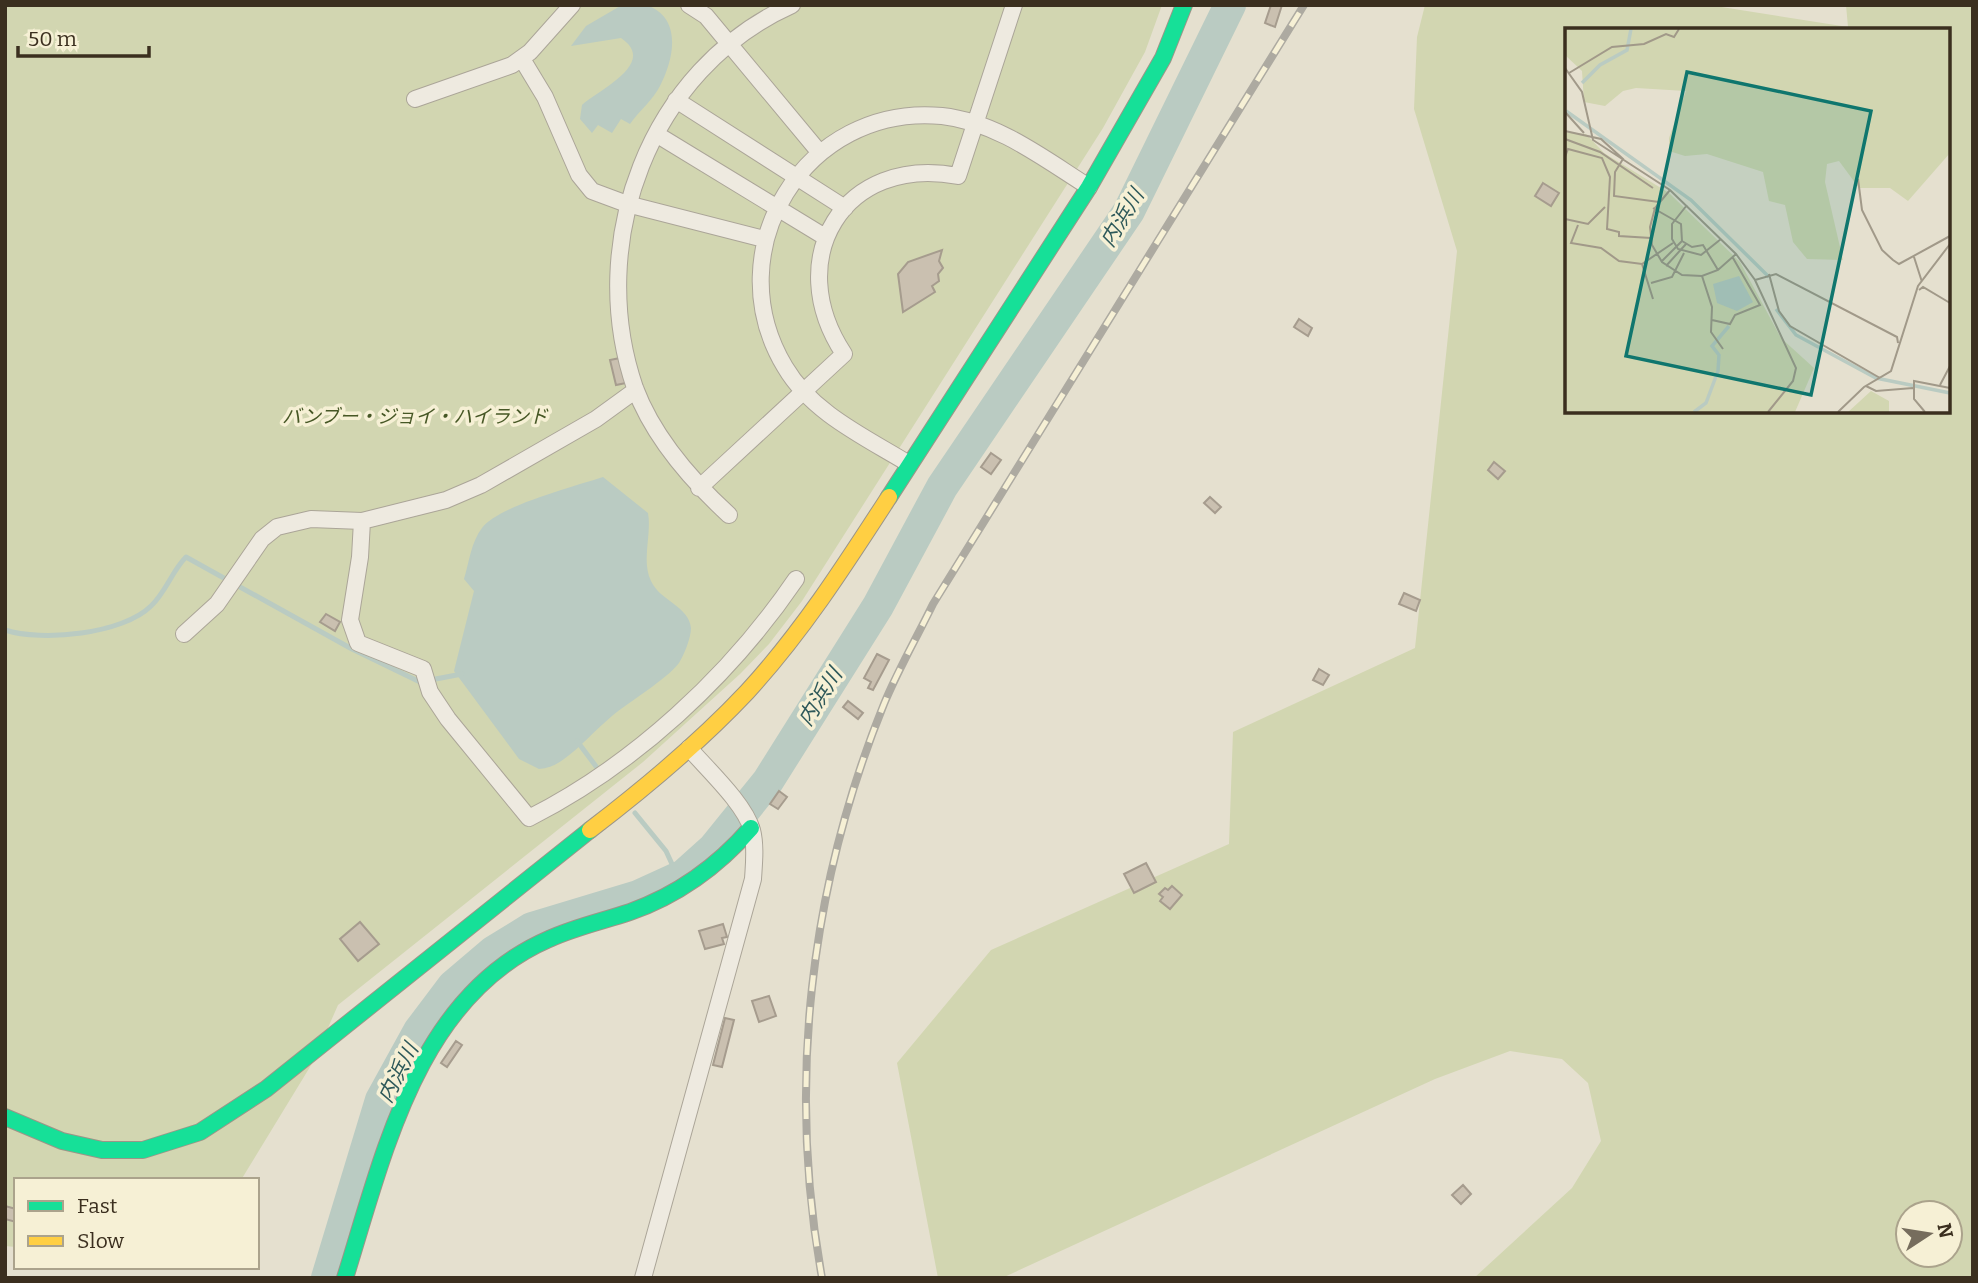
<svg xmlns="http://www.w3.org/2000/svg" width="1978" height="1283" font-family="Bitter,'Noto Sans JP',serif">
<rect width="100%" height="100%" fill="#e5e0cf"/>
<path fill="#d2d6b1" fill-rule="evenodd" d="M5 5H1162L1145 52 1103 128 802 601 769 644 740 674 643 762 338 1005 313 1062 241 1180H16V1247L5 1246Z
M1425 5H1709L1848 27 1846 5H1973V1278H1474L1572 1188 1601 1141 1588 1083 1562 1059 1510 1051 1435 1079 1002 1278H938L897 1063 991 950 1229 844 1233 732 1415 648 1457 251 1414 109 1417 37ZM1567 30H1948V411H1567ZM1908 1213H1950V1255H1908Z"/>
<path fill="#bacbc2" d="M622 5C629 5 641 3 649 6 683 20 673 61 660 86 653 100 639 111 630 124L621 119 612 133 598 125 592 133 580 119 582 105C600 89 658 63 621 38L571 46 586 26Z
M603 477 648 513C652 535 641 560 651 581 660 601 689 606 691 628 691 638 684 655 679 663 667 679 629 702 612 716 595 730 581 747 564 759 556 765 549 768 539 769L519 759 454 671 474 591 464 579C469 563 471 542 482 528 498 506 576 486 603 477Z"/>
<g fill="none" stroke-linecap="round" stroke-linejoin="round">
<path stroke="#bacbc2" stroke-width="5" d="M5 630C42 642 123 634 151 606 166 592 172 571 186 557L352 649 420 682 462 674
M577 741 598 769
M635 813 666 851 678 877"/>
<path stroke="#bacbc2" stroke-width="32" d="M327 1278 381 1100 419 1031 453 986 493 952 532 928 638 896 684 875 713 849 768 781 878 606 942 487 1129 211 1230 5"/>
</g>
<path fill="#cac0b0" stroke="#a69c8e" stroke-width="2" d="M1271 5H1282L1275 27 1265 23Z
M1543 183 1559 193 1551 206 1535 196Z
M942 250 939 261 943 268 938 274 939 281 932 286 935 292 903 312 898 274 908 262Z
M1299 319 1312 328 1308 336 1294 327Z
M620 358 626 383 616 385 610 360Z
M991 453 1001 460 991 474 981 467Z
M1494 462 1505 471 1498 479 1488 470Z
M1210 497 1221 507 1215 513 1204 503Z
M1404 593 1420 600 1416 611 1399 604Z
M326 614 340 622 335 631 320 622Z
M877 654 889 660 873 690 868 688 871 682 864 678Z
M1319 669 1329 675 1323 685 1313 680Z
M848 701 863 713 858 719 843 707Z
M779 791 787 797 778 809 770 804Z
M1146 863 1156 882 1134 893 1124 874Z
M1172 886 1182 895 1170 909 1160 901 1163 897 1159 894 1165 888 1168 890Z
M360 922 379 944 358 961 340 939Z
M723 924 727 937 722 938 724 944 705 949 699 931Z
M769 996 776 1016 759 1022 752 1001Z
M725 1018 734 1020 722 1067 713 1065Z
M456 1041 462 1045 447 1067 441 1063Z
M1463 1185 1471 1194 1461 1204 1452 1195Z
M5 1206 16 1209V1222L5 1219Z"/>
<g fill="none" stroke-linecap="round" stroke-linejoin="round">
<defs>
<path id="street" d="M689 5 706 16 820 153
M522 59 545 97 579 175 592 191 627 204 764 239
M415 99 512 65 530 52 572 5
M676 100 845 208
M656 134 825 237
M909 464C865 437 812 413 785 367 715 251 805 103 942 116 997 122 1043 158 1089 187
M699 488 844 354C781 259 844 154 958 176L1014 5
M729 515C692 481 653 436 635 388 585 243 649 69 792 5
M362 521 360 557 350 620 358 643 423 669 430 692 448 719 529 818C634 765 730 676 796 579
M184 634 217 604 262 539 277 527 311 519 362 521 446 500 481 485 596 419 636 390
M643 1278 753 879C754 863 756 846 752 830 745 804 707 769 689 748"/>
<path id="fast" d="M889 497 1089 187 1163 58 1184 5
M5 1117 62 1141 102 1150H143L200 1132 266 1089 590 830
M345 1278C384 1154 417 996 549 939 575 927 603 921 630 912 678 895 718 866 751 828"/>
<path id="slow" d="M590 830C645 788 699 743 747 692 802 632 845 565 889 497"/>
</defs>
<use href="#street" stroke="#aba598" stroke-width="18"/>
<use href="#fast" stroke="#9b9588" stroke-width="18"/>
<use href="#slow" stroke="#9b9588" stroke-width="18"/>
<use href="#street" stroke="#eeeae0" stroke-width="16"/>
<use href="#fast" stroke="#16e098" stroke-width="16"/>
<use href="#slow" stroke="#ffcf43" stroke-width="16"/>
<defs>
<path id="rail" d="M822 1278C787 1084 810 886 884 704 898 670 917 637 933 604L1304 5"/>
</defs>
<use href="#rail" stroke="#adaaa1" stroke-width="8"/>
<use href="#rail" stroke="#f6f0d5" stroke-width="5" stroke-dasharray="16" stroke-linecap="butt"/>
</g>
<g text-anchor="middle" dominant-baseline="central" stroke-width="7" stroke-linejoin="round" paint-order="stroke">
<g font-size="19" font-style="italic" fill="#465725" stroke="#f6f0d5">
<text x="415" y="416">バンブー・ジョイ・ハイランド</text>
</g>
<g font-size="21" font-style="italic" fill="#2e595a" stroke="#f6f0d5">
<text transform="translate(1122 218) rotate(-59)">内浜川</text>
<text transform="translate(820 697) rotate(-58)">内浜川</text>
<text transform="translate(398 1073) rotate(-63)">内浜川</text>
</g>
</g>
<g transform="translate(1565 28)">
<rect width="385" height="385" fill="#e5e0cf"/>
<path d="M0 1H385V125L343 173 325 160H294L274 133 262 136 260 154 278 232 242 231 228 214 220 177 204 173 198 144 142 126 120 128 104 123V110L121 63 71 60 58 63 40 78 19 74 17 43 0 27ZM0 104 21 106 39 125 104 165 175 234 216 310 249 340 230 384H0ZM306 363 324 373V384H283Z" fill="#d2d6b1"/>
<path d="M174 248 188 274 172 283 152 275 148 256Z" fill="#bacbc2"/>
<path fill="none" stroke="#bacbc2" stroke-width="3.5" d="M17 55 35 37 62 22 66 1M1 83 126 172 204 249M211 281 231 307 311 350 385 365M129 384 141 375 153 343 154 327 147 318 164 298"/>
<path fill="none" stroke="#a19989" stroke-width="2" d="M0 40 17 64 28 112 105 162 171 226 190 252 231 340 228 353 203 384M4 45 47 19 79 16 101 6 109 9 114 1M0 84 19 105M0 103 36 111 58 131 50 144 49 168 94 174M0 111 35 124 88 160M0 129 3 121 37 130 45 149 42 201 54 204V208L86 210M293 151 297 182 317 222 328 232 334 236 385 208M105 162 90 180 85 199 87 217 97 234 117 247 137 248 153 242 171 226M122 177 107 196V211L113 221 136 227 156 211M88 180 116 196 117 213 127 219 138 217 153 242M0 191 23 196 40 179M13 197 6 215 36 220 54 233 77 236 108 215M349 229 357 254M96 234 117 213M77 236 88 271M101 238 121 216M204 246 214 283 225 298 315 350M137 248 147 279 146 304 158 321M190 252 211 246 332 309 333 315M86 255 107 249 119 225M354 262 358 259 385 275M147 292 165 296 170 287 195 277 168 230M375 357 385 338M301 358 311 363 348 360M273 384 299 359 326 343 353 258 385 216M360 384 349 371V353L385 360"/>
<path fill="#0f766e" fill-opacity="0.15" stroke="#0f766e" stroke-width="3.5" d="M122 44 306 83 246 367 61 328Z"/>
<rect width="385" height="385" fill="none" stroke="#3b2f1f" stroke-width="3.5"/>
</g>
<rect width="1978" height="1283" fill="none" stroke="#3b2f1f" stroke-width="14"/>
<rect x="14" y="1178" width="245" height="91" fill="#f6f0d5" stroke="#aba38c" stroke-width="2"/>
<rect x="28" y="1201" width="35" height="10" fill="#16e098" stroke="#aba38c" stroke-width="2"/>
<text x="77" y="1213" font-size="21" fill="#3b2f1f">Fast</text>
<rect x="28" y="1236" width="35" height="10" fill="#ffcf43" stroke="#aba38c" stroke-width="2"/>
<text x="77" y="1248" font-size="21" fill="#3b2f1f">Slow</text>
<g transform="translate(1929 1234) rotate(78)"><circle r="33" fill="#f6f0d5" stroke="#aba38c" stroke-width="2"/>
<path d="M0-5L12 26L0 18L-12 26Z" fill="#766d5d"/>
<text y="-10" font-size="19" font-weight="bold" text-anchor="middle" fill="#3b2f1f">N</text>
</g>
<path d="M18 46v10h131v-10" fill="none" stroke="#3b2f1f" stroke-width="3.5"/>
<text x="28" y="46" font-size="21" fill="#3b2f1f" stroke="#f6f0d5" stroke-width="5" paint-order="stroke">50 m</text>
</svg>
